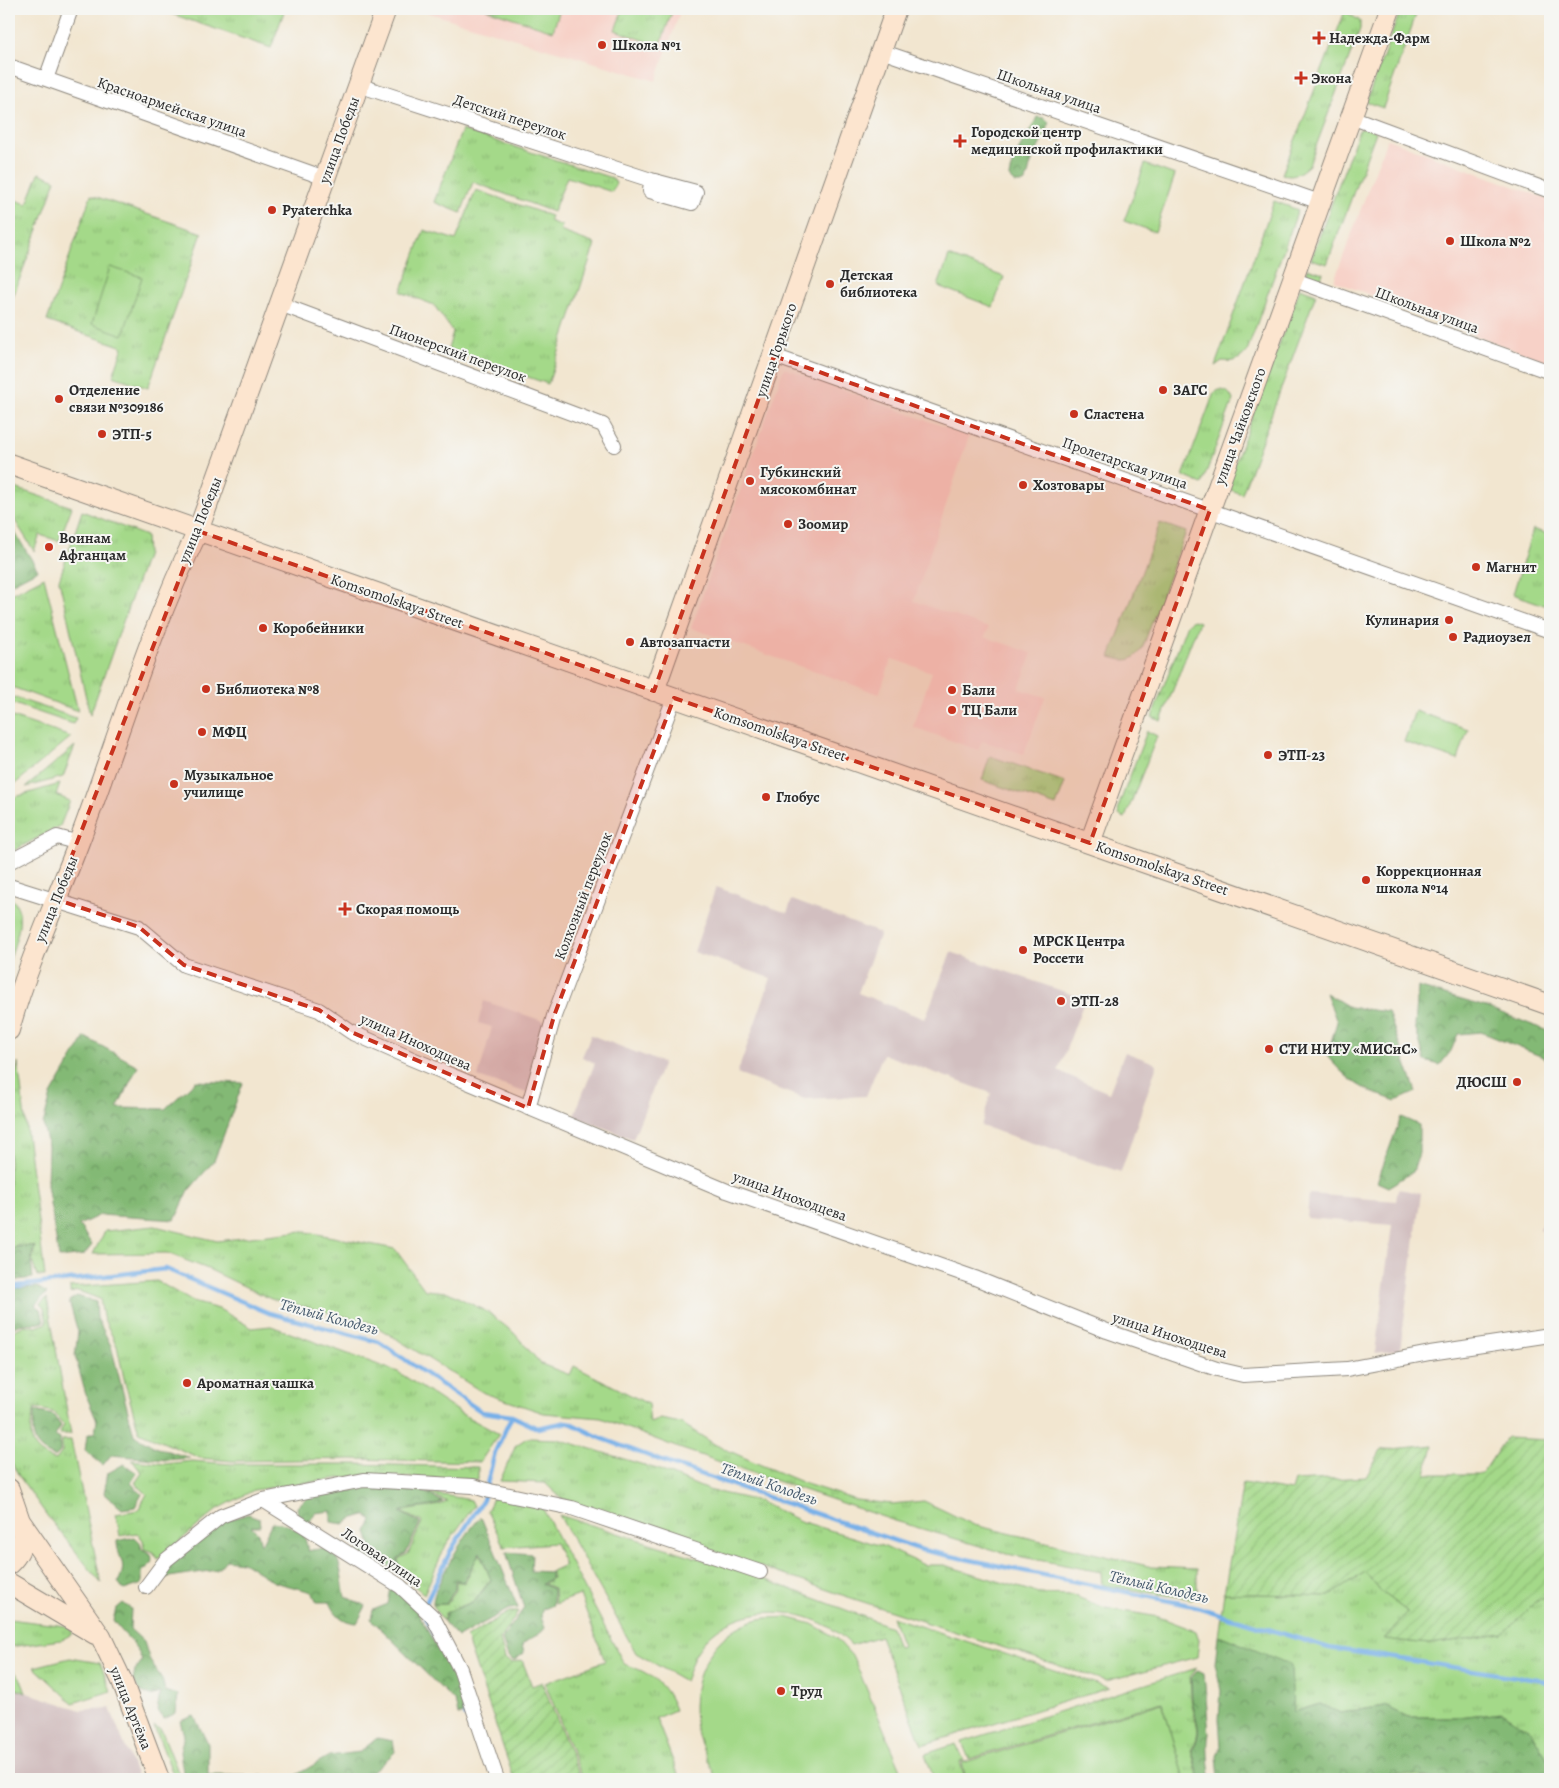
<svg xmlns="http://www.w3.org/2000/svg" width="1559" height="1788" font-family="Alegreya,serif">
<defs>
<pattern id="grass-tufts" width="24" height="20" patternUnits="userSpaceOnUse" patternTransform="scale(1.25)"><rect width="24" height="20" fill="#a4d989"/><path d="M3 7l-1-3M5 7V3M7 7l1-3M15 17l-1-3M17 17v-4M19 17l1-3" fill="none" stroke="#8dba76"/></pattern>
<pattern id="forest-crowns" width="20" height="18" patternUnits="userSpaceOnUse" patternTransform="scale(1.25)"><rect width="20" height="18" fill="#83b975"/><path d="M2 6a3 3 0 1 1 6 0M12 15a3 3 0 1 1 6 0" fill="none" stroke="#6b9760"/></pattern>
<pattern id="garden-furrows" width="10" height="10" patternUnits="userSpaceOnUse" patternTransform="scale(1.25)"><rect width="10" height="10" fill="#a4d989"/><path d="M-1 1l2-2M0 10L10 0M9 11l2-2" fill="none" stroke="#8dba76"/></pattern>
</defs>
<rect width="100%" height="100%" fill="#f6f6f2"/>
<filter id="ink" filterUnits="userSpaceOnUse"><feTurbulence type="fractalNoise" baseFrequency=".02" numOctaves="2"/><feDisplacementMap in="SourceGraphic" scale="10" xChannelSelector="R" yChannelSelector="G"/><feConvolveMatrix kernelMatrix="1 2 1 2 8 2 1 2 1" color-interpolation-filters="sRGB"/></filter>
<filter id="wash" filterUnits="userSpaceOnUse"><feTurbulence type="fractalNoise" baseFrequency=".0096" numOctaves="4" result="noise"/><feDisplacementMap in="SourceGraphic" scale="20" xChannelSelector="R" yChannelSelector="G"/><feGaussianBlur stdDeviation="1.12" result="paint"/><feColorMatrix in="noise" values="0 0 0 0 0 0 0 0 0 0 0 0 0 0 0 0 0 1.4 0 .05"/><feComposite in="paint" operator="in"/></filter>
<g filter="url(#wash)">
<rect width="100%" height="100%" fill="#f2e6d0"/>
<path fill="#f7d1c7" d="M416 9H681L656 81Z
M1387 139 1550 200V364L1334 281Z
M784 368 969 436 914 601 988 628 985 637 1032 653 1019 689 1045 697 1024 754 982 741 978 750 913 727 932 672 892 659 879 694 691 628Z"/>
<path fill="#d2bfc0" d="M716 887 787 913 792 900 880 933 858 993 925 1019 951 952 1085 999 1058 1071 1109 1093 1125 1052 1157 1064 1121 1172 981 1126 991 1093 883 1054 866 1096 805 1099 737 1074 771 978 694 952Z
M484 1001 549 1023 527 1093 478 1077 492 1027 478 1023Z
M591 1035 663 1063 633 1139 574 1116 595 1063 582 1057Z
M1398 1189 1421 1193 1400 1350 1375 1353 1392 1225 1307 1218 1309 1194 1396 1201Z
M1550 1192V1233L1540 1230Z
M9 1687 81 1710 110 1708 138 1779H9Z"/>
<path fill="url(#grass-tufts)" stroke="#68825a" d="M167 9H285L271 48 166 12Z
M623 9H673L660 46 615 30Z
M1401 9H1418L1383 108 1366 102Z
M1345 11 1360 21V29L1309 165C1300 173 1295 177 1282 174Z
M1366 127 1376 132 1327 264 1311 259 1359 130Z
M462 130 612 178 616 183 612 192 567 177 553 212 473 182 461 213 434 202Z
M39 173 56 180 9 308V198L27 204Z
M476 190 551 216 549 221 562 226 560 231 595 244 548 384 448 349 453 332 434 305 401 292 424 230 456 240Z
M91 195 202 233 148 388 113 376 123 347 47 321Z
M1274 201 1298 210 1247 351C1239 361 1234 362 1222 361L1215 366Z
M1307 268 1323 273 1318 286 1303 280Z
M1300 288 1316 294 1242 494 1231 490 1228 482Z
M1219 390C1227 390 1230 393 1233 400L1202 484 1183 476 1214 393Z
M9 486 72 507 59 541 40 535 34 551 9 511Z
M82 511 146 536 147 554 90 715 59 580Z
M1160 523 1186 532 1142 649C1132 663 1125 661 1110 657Z
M1533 529 1550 535V607L1513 594Z
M44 577 78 711 9 686V595Z
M1193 620 1199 622 1161 721 1152 717 1187 624Z
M13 697 76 718 73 724 11 703Z
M9 716 71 737 9 789Z
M1147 731 1157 736 1125 818 1119 815 1118 808Z
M75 746 63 777 26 787Z
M990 756 1065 782 1056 806 982 780Z
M60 784 56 795 70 801 60 826 9 853V802L15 797Z
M9 897C30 910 14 944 9 962Z
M18 1063 45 1276H37L32 1261 35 1246H17L9 1250V1108Z
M155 1226 217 1241 302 1231 395 1249 425 1290 448 1292 489 1313 514 1333 541 1364 570 1375 574 1366 648 1404 650 1423 660 1419 681 1423 716 1445 754 1462 806 1484 856 1500 892 1504 924 1501 974 1525 1152 1567 1197 1569V1594L1192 1599 1102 1585 1101 1572 1007 1554 892 1520 676 1447 601 1418 544 1413 484 1393 369 1322 271 1299 208 1269 167 1253 93 1254 105 1231Z
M157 1281 193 1302 219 1309 252 1328 271 1326 398 1372 460 1413 499 1434 480 1462 352 1459 232 1461 200 1458 139 1432 125 1383 117 1346 103 1317 100 1299 78 1291 70 1293V1287Z
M47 1298 71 1434H59L64 1425 53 1412 35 1408C27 1433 28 1452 56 1460L62 1452V1440H71L101 1583 48 1517 19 1476 9 1458V1333L25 1325 36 1327 47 1323 44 1308 40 1304Z
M527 1438 558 1439 657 1469 708 1490 758 1501 800 1521 885 1547 924 1565H944L1041 1594 1072 1595 1105 1608 1159 1617 1196 1631 1199 1640 1197 1657 1106 1681 845 1596 561 1498 545 1483 500 1481 516 1445Z
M132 1460 165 1464 192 1461 231 1464H352L478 1467V1480L362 1475 254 1490 218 1509 158 1559 153 1552 144 1549 143 1540 137 1533 120 1536 116 1514 138 1510 147 1494 135 1483 142 1473Z
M427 1492 471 1500 474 1506 446 1545 424 1594 393 1568H400L398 1559 408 1554 422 1522 401 1512C417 1507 432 1509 447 1502Z
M494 1496 543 1509 624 1664C650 1672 666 1684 675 1710L656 1718 680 1779H583L545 1683 605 1661 580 1595 555 1604 554 1588 544 1584 552 1578V1571L565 1565 555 1543 504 1547 487 1511Z
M559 1515 756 1576 891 1627 898 1647 902 1646 892 1617 1109 1688 922 1745 880 1636 851 1645C813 1603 733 1598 698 1650 692 1658 689 1672 685 1681L636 1653Z
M479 1553 491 1579 474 1601 445 1613 443 1621 433 1605 447 1604 456 1590V1581L465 1583Z
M1365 1572 1381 1592 1408 1612 1384 1639 1429 1644 1503 1634 1535 1602 1550 1596V1763L1530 1730 1502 1712 1459 1717H1408L1385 1706 1340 1713 1320 1704 1293 1712 1224 1637H1218L1224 1593 1329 1596Z
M9 1619 66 1626 72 1630V1634L61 1640 9 1647V1636L11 1632Z
M70 1658 100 1663 111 1691 73 1703 34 1667Z
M9 1667 20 1677 26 1693 9 1686Z
M1197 1668 1190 1677C1191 1687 1190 1699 1193 1709 1197 1727 1202 1732 1191 1750L1199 1779H1185L1162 1702 969 1759 962 1742Z
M154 1726 161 1729 181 1779H175Z
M956 1744 964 1761 960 1762 965 1779H934L925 1754Z"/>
<path fill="url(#forest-crowns)" stroke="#577250" d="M1037 117 1044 118 1049 122C1045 138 1036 150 1031 164 1028 172 1029 177 1024 183H1015L1009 177C1012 154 1028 138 1037 117Z
M9 523 38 570 9 585Z
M1418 987 1489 1008 1550 1032V1060L1481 1032 1458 1034 1451 1051 1440 1065 1425 1061 1415 1026Z
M1326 993 1349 1007 1388 1012 1416 1092 1396 1101C1362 1089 1351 1084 1327 1056L1337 1022Z
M85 1037 138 1066 117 1108 165 1109 196 1081 243 1083 214 1161 189 1190 175 1220 100 1215 79 1225 92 1245 84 1255 59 1258 47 1185 48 1146 43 1124 51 1095Z
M1401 1117 1419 1125V1153L1413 1172 1388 1187 1377 1182Z
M34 1246 31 1261 33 1278 9 1281V1250L16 1247Z
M37 1287 47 1293 35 1305 41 1309 44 1322C29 1326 27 1320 10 1329L9 1289Z
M77 1296 96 1302 97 1318 111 1346 134 1435 155 1447 190 1458 166 1460 111 1455 103 1465 85 1451 87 1435 95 1432 97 1421 86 1395 75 1356 78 1332 69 1301Z
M35 1411 53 1415 61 1426 55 1436 60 1439V1452L55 1457C31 1448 31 1435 35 1411Z
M124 1464 137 1473 131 1483 142 1494 135 1507 122 1509 104 1493 108 1473Z
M368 1488 424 1492 443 1502C429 1509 414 1506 400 1512L420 1523 406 1553 397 1559 399 1567 393 1568C381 1559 363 1567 358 1551L371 1545 367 1532 372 1520 365 1515 351 1519 344 1524 331 1522V1511L315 1513 309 1523 298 1518 297 1507 307 1497Z
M248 1514 259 1518 260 1526H251L258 1533 261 1545 272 1522 286 1524 304 1534 308 1551C344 1541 339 1571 345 1596L366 1606 357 1623C342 1622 335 1614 330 1602H317L312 1592 274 1582 243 1562 226 1560 217 1570 162 1578 168 1567 221 1522Z
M481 1517 518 1608 509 1609 458 1637 444 1622 446 1613 475 1601 491 1580 480 1552 464 1582 455 1580V1589L446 1604H433C432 1588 468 1528 481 1517Z
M135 1537 140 1542 142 1550 151 1555 153 1562 142 1572V1584L124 1590 118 1582C129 1562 117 1559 117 1541Z
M506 1552 532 1554 531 1571 551 1572V1578L542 1584 553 1589V1605L542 1610 541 1617 545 1628C540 1636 528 1638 522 1645L524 1653 514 1661 508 1657 502 1639 524 1608Z
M391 1588 419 1607V1615L463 1696 462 1715H458L455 1702 371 1619 373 1610 388 1604Z
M123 1603 131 1609 130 1629 144 1642 150 1661 162 1679 165 1691 178 1695 176 1713 164 1719 157 1711 160 1693 151 1696 140 1691 133 1680 135 1670 142 1661C137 1643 123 1635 113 1620L116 1609Z
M1218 1637H1224L1291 1665 1293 1712 1320 1704 1340 1713 1385 1706 1408 1717H1459L1502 1712 1530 1730 1550 1763V1779H1428L1413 1774 1328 1779H1219L1217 1756 1221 1746 1219 1719 1221 1691 1215 1663Z
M1198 1670 1204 1673 1209 1734C1206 1743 1209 1769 1211 1779H1200L1192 1750C1202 1735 1198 1725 1194 1709 1191 1700 1192 1688 1191 1678Z
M194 1716 208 1744V1775L268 1776 276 1779H184L180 1752 184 1735 180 1721Z
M377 1738 393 1741 395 1752 365 1779H285L291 1778 329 1756 360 1752Z"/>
<path fill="url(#garden-furrows)" stroke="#68825a" d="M1506 1438 1550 1440V1596L1535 1602 1503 1634 1429 1644 1384 1639 1408 1612 1381 1592 1365 1572 1329 1596 1224 1593 1243 1483 1291 1491 1294 1481 1366 1477 1381 1450 1433 1445 1426 1474H1482Z
M509 1612H518L500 1639 505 1659 512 1663 522 1660 532 1686 542 1682 581 1779H514L466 1637Z
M1388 1774H1413L1428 1779H1328Z"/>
<path fill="#a4d989" stroke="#68825a" d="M486 9H560L553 31Z
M1145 164 1175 175 1155 232 1124 221Z
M949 256 1004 277 993 307 938 286Z
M110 267 142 277 123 335 92 324Z
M1415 711 1468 729 1458 760 1404 742Z
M786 1617 812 1624 835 1637 853 1657 905 1779H716C710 1762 697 1741 695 1722 689 1677 713 1630 759 1619 768 1617 778 1618 786 1617Z
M1162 1703 1185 1779H966L962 1763Z"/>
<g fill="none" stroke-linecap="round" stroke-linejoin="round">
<path stroke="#78b0e8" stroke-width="4.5" d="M9 1287 166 1269 269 1313 379 1342 482 1412 512 1416 537 1428 568 1422 603 1439 665 1462 922 1550 1194 1606 1329 1648 1550 1682
M425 1605 451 1550 483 1500 495 1452 512 1416
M425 1617 441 1648
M465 1716 466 1702"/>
</g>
</g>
<g filter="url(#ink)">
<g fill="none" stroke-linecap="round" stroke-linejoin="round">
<defs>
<path id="street" d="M881 51 1320 202
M9 66 325 178
M46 79 71 9
M358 85 651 180 696 192 692 203 650 191 651 180
M1351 117 1550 191
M1292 279 1550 372
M280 304 603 425 614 445
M774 356 1550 631
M9 862 57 837 79 843
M9 886 139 927 184 965 319 1010 351 1032 410 1058 727 1191 975 1278 1107 1331 1217 1369 1243 1375 1347 1369 1430 1353 1550 1335
M528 1108 554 1016 674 698
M263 1500 400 1586 433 1617 460 1669 497 1779
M146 1587 166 1560 221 1516 263 1500 364 1480 473 1486 490 1491 572 1508 760 1572"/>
<path id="secondary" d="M9 464 1550 1005
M654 691 896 9
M1090 843 1390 9
M9 1030C27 965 55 905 79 842 118 739 149 631 198 531L386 9
M9 1489 20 1521 101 1637 122 1681 159 1779
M9 1564C22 1552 25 1539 20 1522
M9 1583 95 1634"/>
</defs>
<use href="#street" stroke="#8e887e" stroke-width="16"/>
<use href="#secondary" stroke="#8e887e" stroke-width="22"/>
<use href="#street" stroke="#fff" stroke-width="14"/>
<use href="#secondary" stroke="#fce5cf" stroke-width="20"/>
</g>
</g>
<path fill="#c8321e" fill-opacity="0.2" stroke="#c8321e" stroke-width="4" stroke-dasharray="10 6" stroke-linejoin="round" d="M774 356 1210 510 1090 843 674 698 554 1016 528 1108 351 1032 319 1010 184 965 139 927 55 899 198 531 654 691Z"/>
<g fill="#c8321e" stroke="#f6f6f2" stroke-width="2">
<path d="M1316.5 30.5h5v5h5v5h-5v5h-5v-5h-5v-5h5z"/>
<circle cx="602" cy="45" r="5"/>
<path d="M1298.5 70.5h5v5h5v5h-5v5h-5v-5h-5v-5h5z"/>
<path d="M957.5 133.5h5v5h5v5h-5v5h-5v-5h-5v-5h5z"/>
<circle cx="272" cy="210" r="5"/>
<circle cx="1450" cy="241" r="5"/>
<circle cx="830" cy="284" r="5"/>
<circle cx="1163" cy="390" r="5"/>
<circle cx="59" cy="399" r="5"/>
<circle cx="1074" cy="414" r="5"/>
<circle cx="102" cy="434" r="5"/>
<circle cx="750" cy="481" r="5"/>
<circle cx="1023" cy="485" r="5"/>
<circle cx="788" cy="524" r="5"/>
<circle cx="49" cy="547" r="5"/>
<circle cx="1476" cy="567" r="5"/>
<circle cx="1449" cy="620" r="5"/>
<circle cx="263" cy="628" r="5"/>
<circle cx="1453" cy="637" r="5"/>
<circle cx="630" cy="642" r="5"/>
<circle cx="206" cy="689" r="5"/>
<circle cx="952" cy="690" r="5"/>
<circle cx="952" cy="710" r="5"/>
<circle cx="202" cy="732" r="5"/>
<circle cx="1268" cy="755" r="5"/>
<circle cx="174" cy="784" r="5"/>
<circle cx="766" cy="797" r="5"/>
<circle cx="1366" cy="880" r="5"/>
<path d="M342.5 901.5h5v5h5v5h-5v5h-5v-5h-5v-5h5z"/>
<circle cx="1023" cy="950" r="5"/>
<circle cx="1061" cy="1001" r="5"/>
<circle cx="1269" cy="1049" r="5"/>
<circle cx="1517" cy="1082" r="5"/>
<circle cx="187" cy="1383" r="5"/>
<circle cx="781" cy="1691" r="5"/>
</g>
<g text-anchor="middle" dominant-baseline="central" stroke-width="4" stroke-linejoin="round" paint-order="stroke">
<g font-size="15" font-weight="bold" fill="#2b2b2b" stroke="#f6f6f2" text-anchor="start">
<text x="1329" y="38">Надежда-Фарм</text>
<text x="612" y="45">Школа №1</text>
<text x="1311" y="78">Экона</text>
<text x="971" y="132">Городской центр<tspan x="971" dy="17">медицинской профилактики</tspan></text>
<text x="282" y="210">Pyaterchka</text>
<text x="1460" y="241">Школа №2</text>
<text x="840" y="275">Детская<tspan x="840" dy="17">библиотека</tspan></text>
<text x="69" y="390">Отделение<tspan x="69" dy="17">связи №309186</tspan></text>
<text x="1173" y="390">ЗАГС</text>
<text x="1084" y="414">Сластена</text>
<text x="112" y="434">ЭТП-5</text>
<text x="760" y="472">Губкинский<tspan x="760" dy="17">мясокомбинат</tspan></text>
<text x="1033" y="485">Хозтовары</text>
<text x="798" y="524">Зоомир</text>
<text x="59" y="538">Воинам<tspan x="59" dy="17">Афганцам</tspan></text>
<text x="1486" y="567">Магнит</text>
<text x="1439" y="620" text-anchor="end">Кулинария</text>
<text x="273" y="628">Коробейники</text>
<text x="1463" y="637">Радиоузел</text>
<text x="640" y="642">Автозапчасти</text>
<text x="216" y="689">Библиотека №8</text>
<text x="962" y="690">Бали</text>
<text x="962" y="710">ТЦ Бали</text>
<text x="212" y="732">МФЦ</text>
<text x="1278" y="755">ЭТП-23</text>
<text x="184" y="775">Музыкальное<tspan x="184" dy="17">училище</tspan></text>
<text x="776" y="797">Глобус</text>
<text x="1376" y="871">Коррекционная<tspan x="1376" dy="17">школа №14</tspan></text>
<text x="356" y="909">Скорая помощь</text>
<text x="1033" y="941">МРСК Центра<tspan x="1033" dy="17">Россети</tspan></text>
<text x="1071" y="1001">ЭТП-28</text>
<text x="1279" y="1049">СТИ НИТУ «МИСиС»</text>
<text x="1507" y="1082" text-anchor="end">ДЮСШ</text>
<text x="197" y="1383">Ароматная чашка</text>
<text x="791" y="1691">Труд</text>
</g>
<g font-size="15" fill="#2b2b2b" stroke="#f6f6f2">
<text transform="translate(1049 91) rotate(19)">Школьная улица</text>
<text transform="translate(172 107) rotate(19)">Красноармейская улица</text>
<text transform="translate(510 117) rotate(18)">Детский переулок</text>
<text transform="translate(339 140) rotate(-70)">улица Победы</text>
<text transform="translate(1427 310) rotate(20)">Школьная улица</text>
<text transform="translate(776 350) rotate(-71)">улица Горького</text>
<text transform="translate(458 353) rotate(20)">Пионерский переулок</text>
<text transform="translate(1240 426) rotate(-70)">улица Чайковского</text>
<text transform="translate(1125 463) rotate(19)">Пролетарская улица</text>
<text transform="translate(200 520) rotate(-68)">улица Победы</text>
<text transform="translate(397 601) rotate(19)">Komsomolskaya Street</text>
<text transform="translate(780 734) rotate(19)">Komsomolskaya Street</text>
<text transform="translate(1162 868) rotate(19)">Komsomolskaya Street</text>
<text transform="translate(583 896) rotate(-69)">Колхозный переулок</text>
<text transform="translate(56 899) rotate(-68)">улица Победы</text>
<text transform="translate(416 1042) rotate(24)">улица Иноходцева</text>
<text transform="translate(790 1196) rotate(20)">улица Иноходцева</text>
<text transform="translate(1170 1335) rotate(18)">улица Иноходцева</text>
<text transform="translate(382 1557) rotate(34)">Логовая улица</text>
<text transform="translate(131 1708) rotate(68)">улица Артёма</text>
</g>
<g font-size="16" font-style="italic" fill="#465a6d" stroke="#f6f6f2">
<text transform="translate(329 1317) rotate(15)">Тёплый Колодезь</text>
<text transform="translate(769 1484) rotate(19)">Тёплый Колодезь</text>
<text transform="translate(1159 1587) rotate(13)">Тёплый Колодезь</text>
</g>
</g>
<rect width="1559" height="1788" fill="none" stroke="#f6f6f2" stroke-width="30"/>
</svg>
